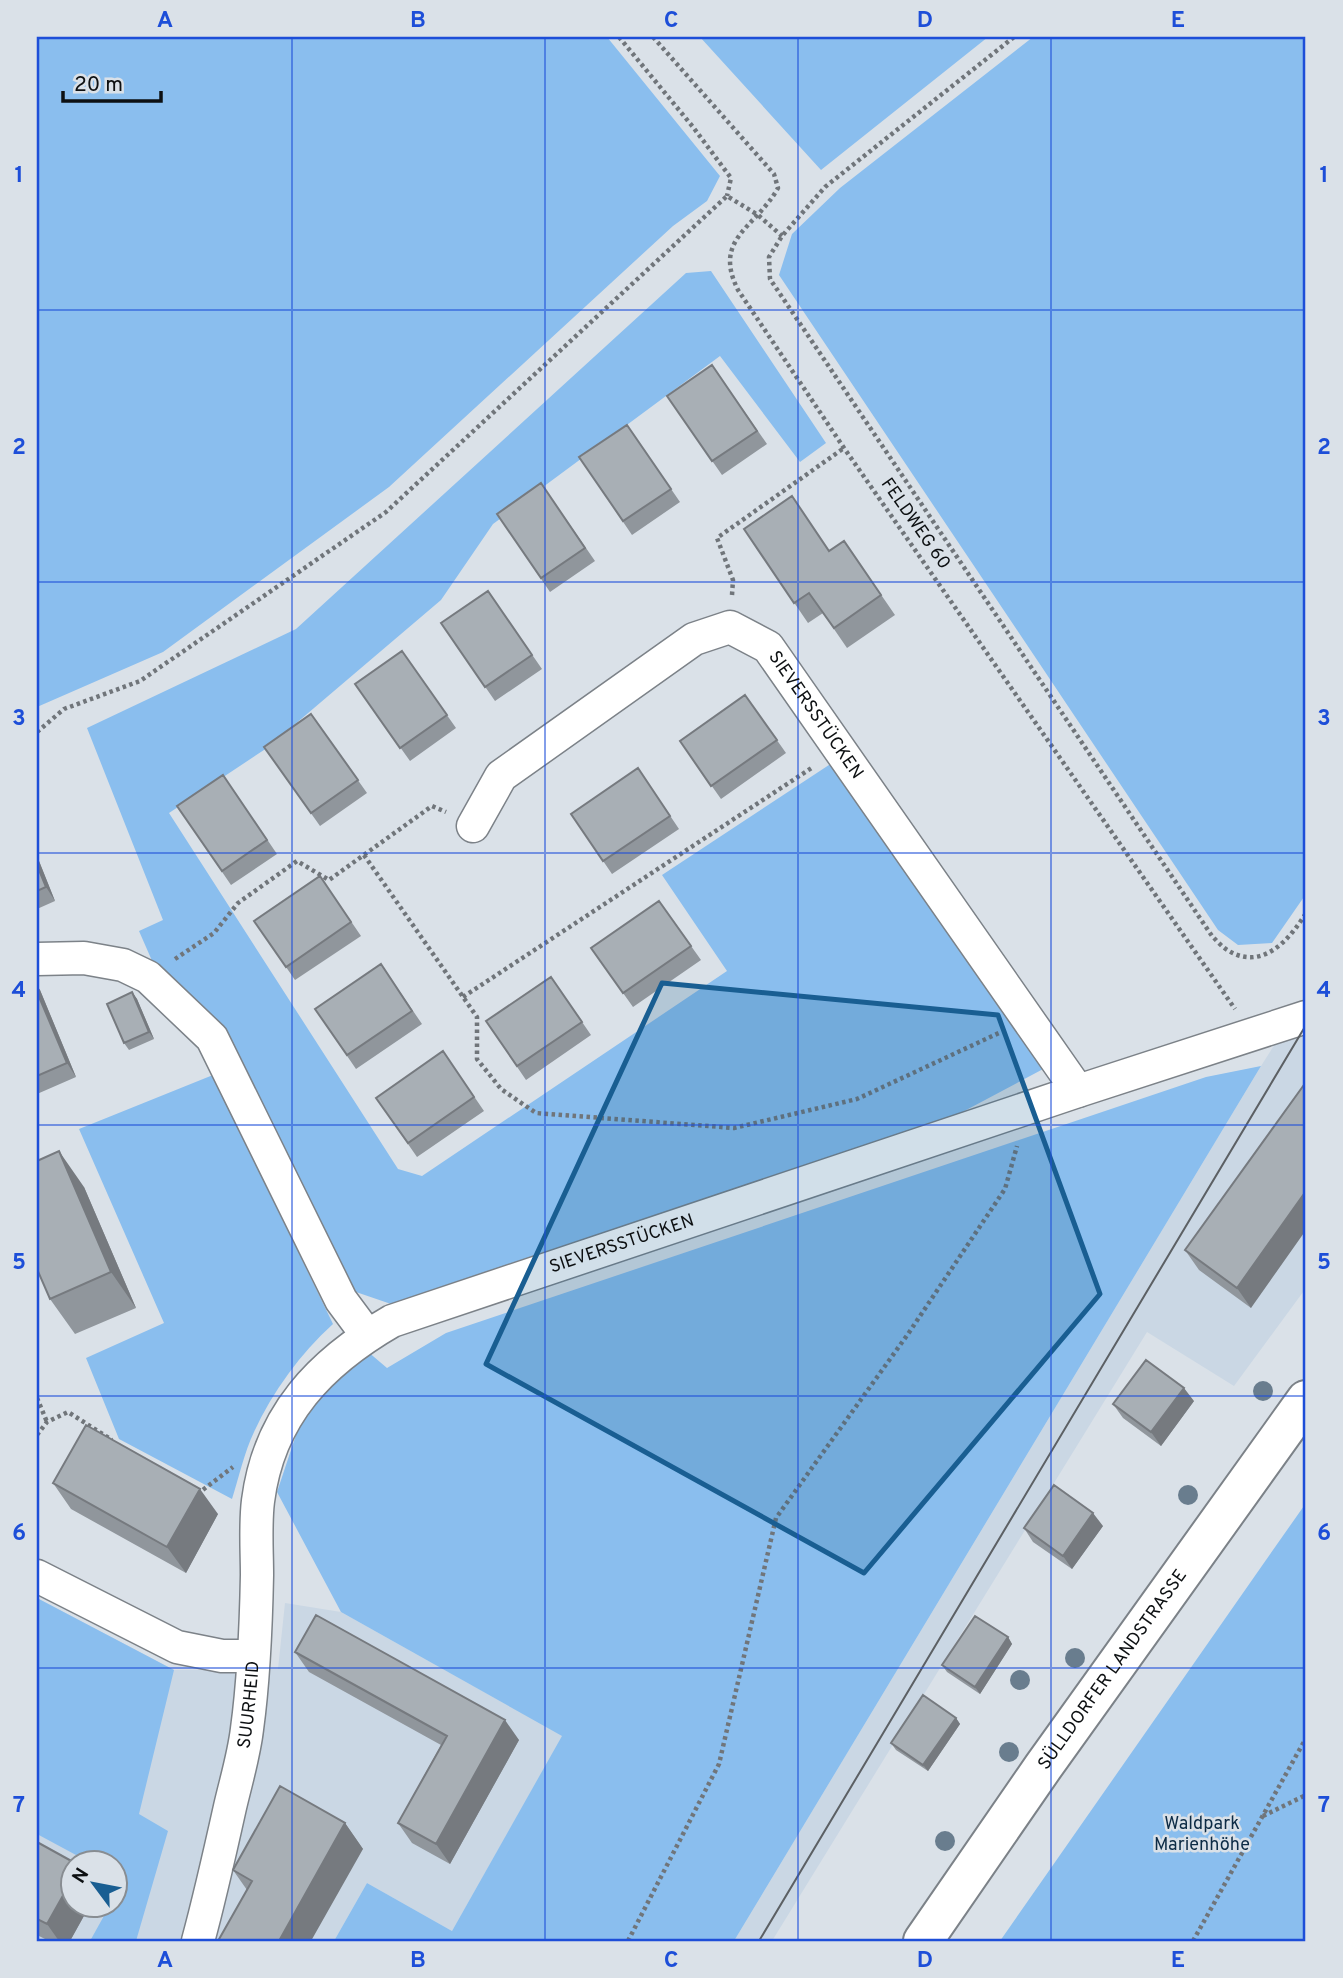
<svg xmlns="http://www.w3.org/2000/svg" width="1343" height="1978" font-family="Overpass,sans-serif">
<rect width="100%" height="100%" fill="#dae1e8"/>
<path fill="#cad7e4" fill-rule="evenodd" d="M1306 995V1288L1234 1386 1147 1332 772 1941H734L1261 1066Z
M37 1598 174 1670 278 1669 285 1603 341 1612 563 1736 452 1931 367 1883 334 1941H37ZM74 1862H116V1904H74Z"/>
<path fill="#8abeee" d="M37 37H607L720 176 707 201 673 226 389 487 163 652 37 707Z
M700 37H988L821 170Z
M1033 37H1306V894L1272 943 1238 945 1218 930 779 275 792 234 840 188Z
M711 271 826 443 800 462 720 356 493 524 441 600 267 748 169 813 398 1169 422 1176 727 971 662 875 832 763 1045 1068 953 1117 391 1304 356 1292 222 1025 153 963 139 931 163 920 87 728 296 629 686 273Z
M1261 1066 734 1941H334L367 1883 452 1931 562 1736 341 1612 277 1492 300 1423 354 1358 367 1351 387 1368 446 1333 1206 1077Z
M213 1075 333 1324C300 1354 273 1391 254 1432 244 1453 239 1477 232 1499L119 1439 86 1358 164 1323 79 1129Z
M1306 1503V1941H1000L1266 1560Z
M37 1598 174 1670 139 1814 168 1831 136 1941H90L110 1905 116 1904V1895L123 1881 116 1877V1862H89L37 1834Z"/>
<g fill="none" stroke-linecap="round" stroke-linejoin="round">
<defs>
<g id="minor">
<path id="s1" d="M473 826 501 776 694 639 730 627 768 647 1078 1091"/>
<path d="M37 959 84 958 123 965 148 977 212 1038 341 1300 367 1335"/>
<path d="M37 1576 177 1647 222 1656H253"/>
<path id="s2" d="M198 1941C210 1897 220 1852 230 1807 236 1781 244 1755 247 1729 254 1678 256 1626 257 1575 257 1551 255 1525 258 1501 269 1415 321 1362 392 1321L1078 1091 1306 1017"/>
</g>
<g id="primary">
<path id="s3" d="M923 1941 1043 1767 1306 1400"/>
</g>
</defs>
<use href="#minor" stroke="#7c8288" stroke-width="35"/>
<use href="#primary" stroke="#7c8288" stroke-width="42"/>
<path stroke="#70757a" stroke-width="4.5" stroke-dasharray="3.5 3.5" stroke-linecap="butt" d="M619 37 693 127 731 178 727 196
M653 37 774 174 778 188C756 228 712 238 738 290L844 448 1235 1009
M1014 37 825 187 782 236 769 257 770 279 1212 936C1217 941 1223 948 1229 951 1263 971 1290 939 1306 913
M732 595 733 580 717 538 844 448
M37 732 64 709 140 681 386 512 727 196 758 215 782 236
M364 855 477 1017V1059L501 1089 536 1113 734 1128 857 1099 1001 1032
M175 959 214 933 238 903 297 861 329 880 432 806 446 812
M463 997 813 767
M37 1398 47 1422
M37 1435 47 1422 68 1412 112 1440
M197 1491 200 1492 233 1467
M1263 1816 1306 1795
M628 1941 719 1764 776 1518 908 1334 1005 1189 1017 1146
M1193 1941 1306 1738"/>
<use href="#minor" stroke="#fff" stroke-width="32"/>
<use href="#primary" stroke="#fff" stroke-width="38"/>
<path stroke="#5c6064" stroke-width="2" d="M759 1941 1306 1025"/>
</g>
<g fill="#697d8e">
<circle cx="1263" cy="1391" r="10"/>
<circle cx="1188" cy="1495" r="10"/>
<circle cx="1075" cy="1658" r="10"/>
<circle cx="1020" cy="1680" r="10"/>
<circle cx="1009" cy="1752" r="10"/>
<circle cx="945" cy="1841" r="10"/>
</g>
<path fill="#90969c" d="M712 365 767 444 722 475 667 396Z
M627 425 680 502 632 535 579 457Z
M541 483 595 561 550 592 497 514Z
M744 529 829 551 844 541 895 615 847 648 823 613 808 623Z
M488 591 542 669 495 701 441 623Z
M402 651 456 728 410 761 355 684Z
M745 695 786 753 721 799 680 741Z
M311 714 367 793 320 826 264 747Z
M638 768 679 829 612 874 571 814Z
M223 775 277 854 231 885 177 806Z
M37 856 55 901 37 909Z
M320 876 361 936 295 980 254 921Z
M659 901 701 960 633 1007 591 948Z
M381 964 422 1024 356 1069 315 1009Z
M551 977 591 1035 526 1080 486 1021Z
M37 986 40 990 76 1077 37 1094Z
M132 992 137 999 154 1039 129 1050 124 1043Z
M443 1051 484 1111 417 1157 376 1098Z
M1306 1082 1251 1308 1199 1270 1185 1250Z
M84 1187 136 1308 75 1334 50 1299Z
M1194 1401 1161 1446 1123 1418 1113 1404Z
M53 1483 218 1514 186 1573 71 1509Z
M1103 1526 1072 1569 1033 1542 1024 1528Z
M1008 1637 1012 1644 980 1694 947 1672 942 1665Z
M295 1652 519 1740 450 1864 412 1843 398 1823 441 1745 309 1672Z
M956 1718 960 1724 928 1771 896 1750 891 1743Z
M345 1823 363 1849 247 1890 233 1870Z
M37 1842 90 1905 70 1941H49L37 1935Z"/>
<path fill="#767a7f" d="M37 856 55 901 46 887 37 865Z
M37 986 40 990 76 1077 67 1063 37 992Z
M132 992 137 999 154 1039 149 1032Z
M59 1151 84 1187 136 1308 111 1272Z
M1306 1191V1230L1251 1308 1237 1288Z
M1184 1388 1194 1401 1161 1446 1151 1432Z
M200 1489 218 1514 186 1573 167 1547Z
M1093 1513 1103 1526 1072 1569 1063 1556Z
M1008 1637 1012 1644 980 1694 975 1687Z
M956 1718 960 1724 928 1771 923 1765Z
M505 1720 519 1740 450 1864 436 1844Z
M345 1823 363 1849 311 1941H279Z
M74 1876V1905H90L70 1941H59L47 1924Z"/>
<path fill="#a8afb5" stroke="#767a7f" stroke-width="2" d="M712 365 757 431 712 461 667 396Z
M627 425 671 489 623 521 579 457Z
M541 483 585 548 541 578 497 514Z
M792 496 829 551 844 541 881 595 834 628 809 593 794 603 744 529Z
M488 591 532 655 485 687 441 623Z
M402 651 447 715 400 748 355 684Z
M745 695 777 740 711 786 680 741Z
M311 714 358 780 311 813 264 747Z
M638 768 670 816 603 861 571 814Z
M223 775 267 840 222 871 177 806Z
M37 865 46 887 37 891Z
M320 876 351 922 286 967 254 921Z
M659 901 691 946 623 993 591 948Z
M381 964 412 1011 347 1055 315 1009Z
M551 977 582 1022 517 1066 486 1021Z
M37 992 67 1063 37 1076Z
M132 992 149 1032 124 1043 107 1004Z
M443 1051 474 1097 408 1143 376 1098Z
M1306 1082V1191L1237 1288 1185 1250Z
M59 1151 111 1272 50 1299 37 1269V1161Z
M1146 1360 1184 1388 1151 1432 1113 1404Z
M86 1425 200 1489 167 1547 53 1483Z
M1054 1485 1093 1513 1063 1556 1024 1528Z
M316 1615 505 1720 436 1844 398 1823 447 1736 295 1652Z
M975 1616 1008 1637 975 1687 942 1665Z
M923 1695 956 1718 923 1765 891 1743Z
M280 1786 345 1823 279 1941H218L252 1881 233 1870Z
M37 1842 75 1863H74V1876L47 1924 37 1919Z"/>
<path fill="#195e92" fill-opacity="0.2" stroke="#195e92" stroke-width="5" stroke-linejoin="round" d="M662 983 998 1015 1100 1294 864 1573 486 1364Z"/>
<path fill="none" stroke="#1d4ed8" stroke-width="2" stroke-opacity="0.55" d="M292 37V1941M545 37V1941M798 37V1941M1051 37V1941M37 310H1306M37 582H1306M37 853H1306M37 1125H1306M37 1396H1306M37 1668H1306"/>
<g text-anchor="middle" dominant-baseline="central" stroke-width="5" stroke-linejoin="round" paint-order="stroke">
<g font-size="18" fill="#0d1012" stroke="#dae1e8">
<text transform="translate(915 524) rotate(55)">FELDWEG 60</text>
<text stroke="none"><textPath href="#s1" startOffset="458">SIEVERSSTÜCKEN</textPath></text>
<text stroke="none"><textPath href="#s2" startOffset="922">SIEVERSSTÜCKEN</textPath></text>
<text stroke="none"><textPath href="#s3" startOffset="331">SÜLLDORFER LANDSTRASSE</textPath></text>
<text stroke="none"><textPath href="#s2" startOffset="242">SUURHEID</textPath></text>
</g>
<g font-size="18" fill="#0c2b45" stroke="#dae1e8">
<text x="1202" y="1824">Waldpark<tspan x="1202" dy="21">Marienhöhe</tspan></text>
</g>
</g>
<rect width="1343" height="1978" fill="none" stroke="#dae1e8" stroke-width="77"/>
<g transform="translate(94 1884) rotate(302)"><circle r="33" fill="#dae1e8" stroke="#888d92" stroke-width="2"/>
<path d="M0-5L12 26L0 18L-12 26Z" fill="#195e92"/>
<text y="-10" font-size="19" font-weight="bold" text-anchor="middle" fill="#0d1012">N</text>
</g>
<path d="M63 91v10h98v-10" fill="none" stroke="#0d1012" stroke-width="3.5"/>
<text x="74" y="91" font-size="21" fill="#0d1012" stroke="#dae1e8" stroke-width="5" paint-order="stroke">20 m</text>
<rect x="38" y="38" width="1266" height="1902" fill="none" stroke="#1d4ed8" stroke-width="2.5"/>
<g font-size="23" text-anchor="middle" font-weight="bold" fill="#1d4ed8">
<text x="165" y="27">A</text>
<text x="418" y="27">B</text>
<text x="671" y="27">C</text>
<text x="925" y="27">D</text>
<text x="1178" y="27">E</text>
<text x="19" y="182">1</text>
<text x="1324" y="182">1</text>
<text x="19" y="454">2</text>
<text x="1324" y="454">2</text>
<text x="19" y="725">3</text>
<text x="1324" y="725">3</text>
<text x="19" y="997">4</text>
<text x="1324" y="997">4</text>
<text x="19" y="1269">5</text>
<text x="1324" y="1269">5</text>
<text x="19" y="1540">6</text>
<text x="1324" y="1540">6</text>
<text x="19" y="1812">7</text>
<text x="1324" y="1812">7</text>
<text x="165" y="1967">A</text>
<text x="418" y="1967">B</text>
<text x="671" y="1967">C</text>
<text x="925" y="1967">D</text>
<text x="1178" y="1967">E</text>
</g>
</svg>
